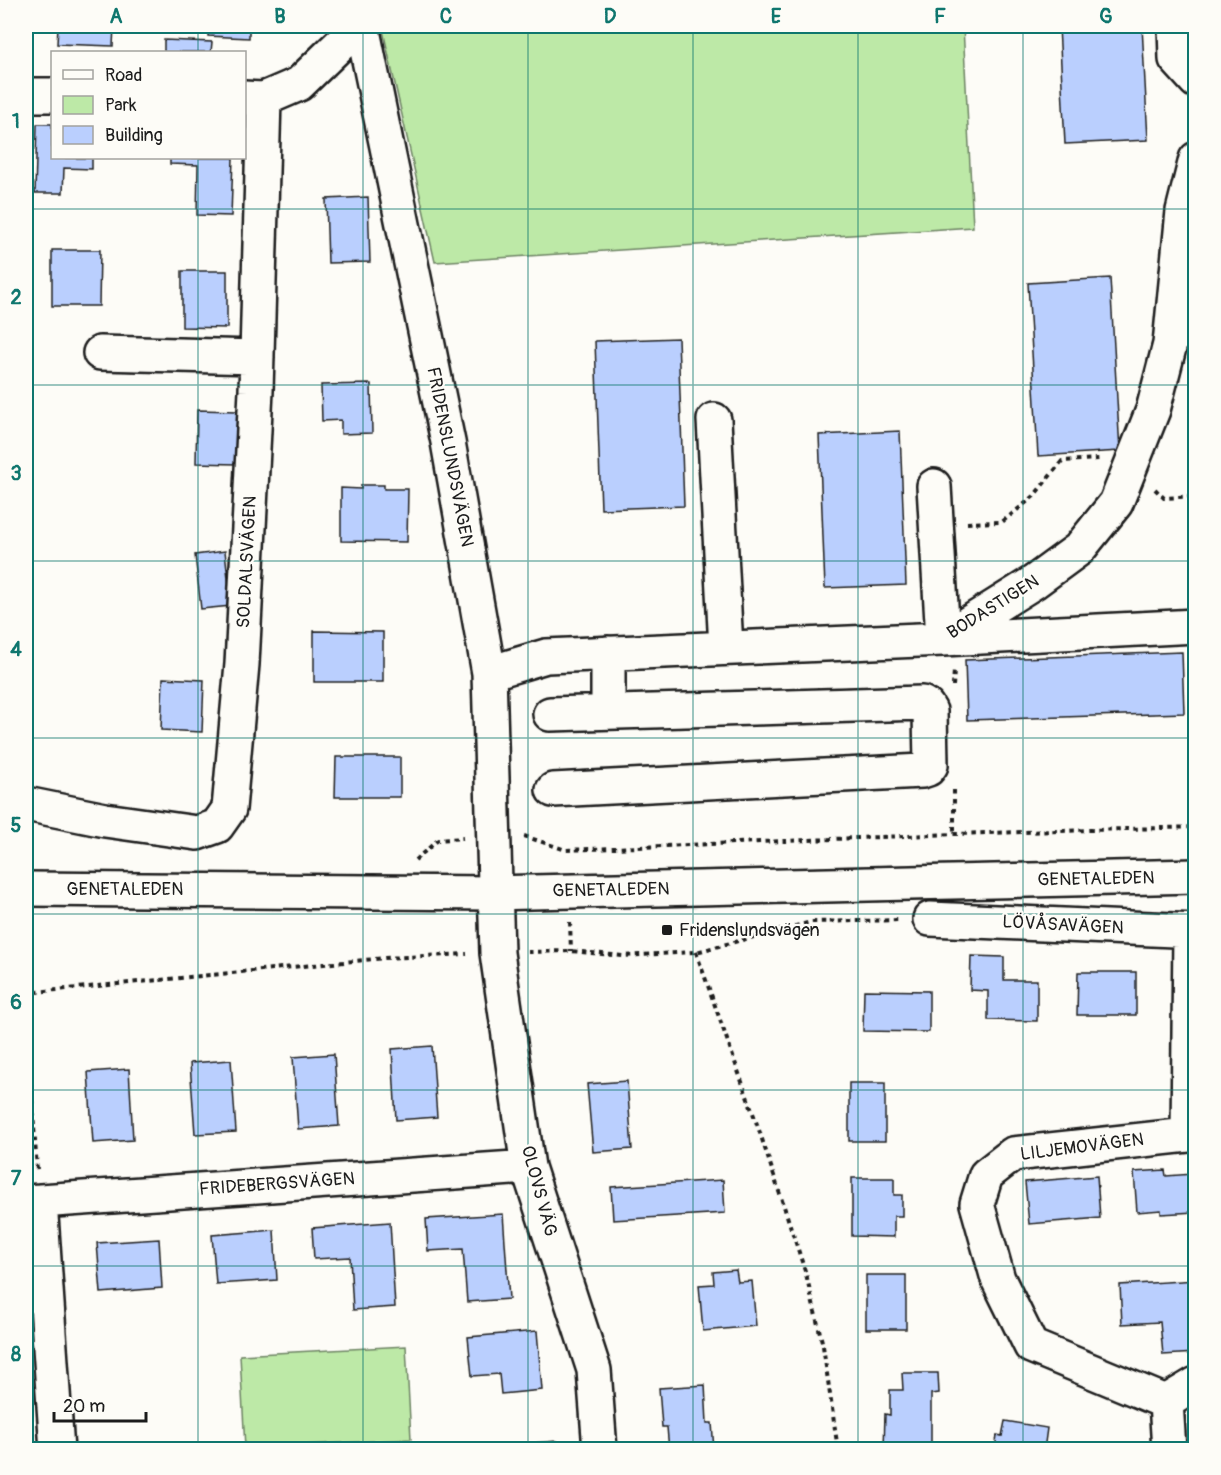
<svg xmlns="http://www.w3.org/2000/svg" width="1221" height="1475" font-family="Pangolin,sans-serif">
<rect width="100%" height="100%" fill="#fdfcf7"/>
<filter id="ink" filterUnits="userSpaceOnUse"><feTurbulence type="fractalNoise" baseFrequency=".0167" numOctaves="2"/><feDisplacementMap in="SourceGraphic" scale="12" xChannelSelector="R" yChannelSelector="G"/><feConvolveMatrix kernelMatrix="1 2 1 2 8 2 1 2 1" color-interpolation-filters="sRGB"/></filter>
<g filter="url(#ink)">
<path fill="#bde9a7" stroke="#6c8262" stroke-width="1.5" d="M382 26H963L973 227 435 262Z
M406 1346 411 1439 245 1448 240 1355Z"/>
<path fill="#bacffe" stroke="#1c1c1c" stroke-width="1.5" d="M58 26H114L113 46 57 44Z
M208 26H249V38L208 36Z
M1059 26H1142L1148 140 1065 144Z
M164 40 212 42 211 52H164Z
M37 124H52V158H92V169L64 168 63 193H35Z
M170 158H233L231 216 197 215 198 165 170 164Z
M368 197 370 262 328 263 326 199Z
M52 250H100L99 306H52Z
M182 271H227V328L182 327Z
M1110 278 1120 451 1038 456 1028 283Z
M678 338 684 506 601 509 595 341Z
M371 384 372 433 341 434V420L322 421 321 385Z
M197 410 237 411 236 464 196 463Z
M900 431 906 585 825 588 819 435Z
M361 485H384V489H408L407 542 341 541V488L361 489Z
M225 551 231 606 201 609 195 555Z
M314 631 383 632V682H314Z
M1182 652 1184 713 967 720 965 660Z
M163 678 204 680 202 732 161 730Z
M336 757H400V797H335Z
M971 956 1004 957V980H1037V1021L988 1020V991L970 990Z
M1078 972H1136V1015H1077Z
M864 990 929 991V1032L863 1031Z
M432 1046 437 1117 396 1120 392 1049Z
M334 1054 339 1126 298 1129 293 1057Z
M231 1060 236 1132 195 1134 190 1063Z
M129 1069 133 1140 93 1143 88 1072Z
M627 1081 632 1149 593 1152 587 1084Z
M849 1083H885V1141H849Z
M1165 1170 1166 1176 1193 1174 1195 1212 1161 1214V1210L1137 1212 1134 1172Z
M1097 1176 1100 1218 1029 1224 1025 1182Z
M852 1178H894V1195H902V1216H894V1237L852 1236Z
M723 1180 725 1213 613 1220 611 1187Z
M503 1214 509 1299 467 1302 463 1249 428 1251 426 1219Z
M390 1222 395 1307 353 1310 350 1257 314 1259 312 1228Z
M274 1230 277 1280 216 1284 212 1235Z
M159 1239 162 1288 101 1293 97 1243Z
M736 1270 738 1282 752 1281 756 1326 703 1331 699 1285 714 1284 713 1272Z
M866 1275H906V1329H866Z
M1196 1280V1353L1163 1355 1160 1322 1122 1324 1120 1285Z
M537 1331 542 1390 501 1394 499 1374 472 1376 468 1337Z
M902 1373H938L939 1393 931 1394V1448L884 1450 885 1414 890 1415V1390H903Z
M705 1385 707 1423H712L714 1450H669L667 1427H662L659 1388Z
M1005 1421 1047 1428 1044 1450H995L997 1435 1002 1436Z
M557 1441 558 1450H496V1446Z"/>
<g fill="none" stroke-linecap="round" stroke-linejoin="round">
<defs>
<path id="minor" d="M362 26 448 442 489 673 497 953 528 1167 594 1370 600 1450
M1175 26 1176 59 1196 81
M26 95H52
M244 98 264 99 299 84 359 26
M100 353 257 357
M714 420 726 648
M934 486 943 639 1196 626
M608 653V712
M489 673 546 656 943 639 1034 582 1079 549 1116 503 1153 410 1170 344 1183 211 1196 159
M550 714 922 703 927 706 930 711 931 765 928 769 922 771 553 790
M26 804 105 820 197 833 217 826 229 809 242 664 256 391 264 99
M930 919 1196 931
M40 1201 57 1450
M26 1202 528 1167
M1166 1402 1196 1384
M1169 1450 1166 1402 1031 1346 998 1279 977 1204 986 1175 1013 1154 1188 1135 1190 931"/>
<path id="major" d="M26 889 495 893 1196 876"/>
</defs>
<use href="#minor" stroke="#1c1c1c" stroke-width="38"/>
<use href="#major" stroke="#1c1c1c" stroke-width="38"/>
<path stroke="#1c1c1c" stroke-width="4" stroke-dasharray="4.5 4.5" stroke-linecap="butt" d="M1155 489 1164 498 1196 496
M967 523 1002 522 1033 497 1062 461 1099 459
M953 686 954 670
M954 790V834
M524 836 566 850 954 834 1196 827
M415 860 438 840 463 838
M570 922 571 951
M528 952 571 951 623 956 696 952 811 922 901 920
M696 952 759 1130 806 1274 823 1346 838 1450
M26 993 385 958 467 954
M26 1012 37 1170"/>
<use href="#minor" stroke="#fdfcf7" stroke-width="33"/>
<use href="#major" stroke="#fdfcf7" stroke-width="33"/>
</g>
</g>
<path fill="none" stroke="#0f766e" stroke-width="1.5" stroke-opacity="0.55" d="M198 26V52M363 26V1450M528 26V1450M693 26V1450M858 26V1450M1023 26V1450M198 158V1450M26 209H1196M26 385H1196M26 561H1196M26 738H1196M26 914H1196M26 1090H1196M26 1266H1196"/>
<rect fill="#1c1c1c" stroke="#fdfcf7" stroke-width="2" x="661" y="924" width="12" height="12" rx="3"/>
<g text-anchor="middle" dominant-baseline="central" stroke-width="4.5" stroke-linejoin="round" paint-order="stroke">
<g font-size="18" fill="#1c1c1c" stroke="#fdfcf7">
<text transform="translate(450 457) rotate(79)">FRIDENSLUNDSVÄGEN</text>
<text transform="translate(247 562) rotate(-87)">SOLDALSVÄGEN</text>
<text transform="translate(993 607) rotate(-32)">BODASTIGEN</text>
<text transform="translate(1096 879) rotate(-1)">GENETALEDEN</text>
<text x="125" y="889">GENETALEDEN</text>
<text transform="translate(611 890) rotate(-1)">GENETALEDEN</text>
<text transform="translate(1063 925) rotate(3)">LÖVÅSAVÄGEN</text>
<text transform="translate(1082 1147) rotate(-7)">LILJEMOVÄGEN</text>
<text transform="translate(277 1184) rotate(-4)">FRIDEBERGSVÄGEN</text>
<text transform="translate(539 1191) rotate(75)">OLOVS VÄG</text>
</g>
<g font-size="18" fill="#1c1c1c" stroke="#fdfcf7" text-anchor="start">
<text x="679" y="930">Fridenslundsvägen</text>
</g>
</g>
<rect width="1221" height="1475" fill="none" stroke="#fdfcf7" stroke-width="66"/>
<rect x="51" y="51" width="195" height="108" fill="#fdfcf7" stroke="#a3a29f" stroke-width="1.5"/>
<rect x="63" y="70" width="30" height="9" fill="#fdfcf7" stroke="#a3a29f" stroke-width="1.5"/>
<text x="105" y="81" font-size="18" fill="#1c1c1c">Road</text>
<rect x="63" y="96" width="30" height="18" fill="#bde9a7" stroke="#a3a29f" stroke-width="1.5"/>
<text x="105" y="111" font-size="18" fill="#1c1c1c">Park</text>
<rect x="63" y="126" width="30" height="18" fill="#bacffe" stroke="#a3a29f" stroke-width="1.5"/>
<text x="105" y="141" font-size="18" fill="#1c1c1c">Building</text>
<path d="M54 1412v9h92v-9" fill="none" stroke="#1c1c1c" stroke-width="3"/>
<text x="63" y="1412" font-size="18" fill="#1c1c1c" stroke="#fdfcf7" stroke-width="4.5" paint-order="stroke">20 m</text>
<rect x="33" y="33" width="1155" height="1409" fill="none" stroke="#0f766e" stroke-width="2"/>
<g font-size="20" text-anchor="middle" font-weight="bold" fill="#0f766e">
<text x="116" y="23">A</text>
<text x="280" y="23">B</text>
<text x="446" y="23">C</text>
<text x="610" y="23">D</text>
<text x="776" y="23">E</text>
<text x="940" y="23">F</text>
<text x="1106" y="23">G</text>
<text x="16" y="128">1</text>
<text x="16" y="304">2</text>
<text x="16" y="480">3</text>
<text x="16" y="656">4</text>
<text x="16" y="832">5</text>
<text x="16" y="1009">6</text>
<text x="16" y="1185">7</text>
<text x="16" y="1361">8</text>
</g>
</svg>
